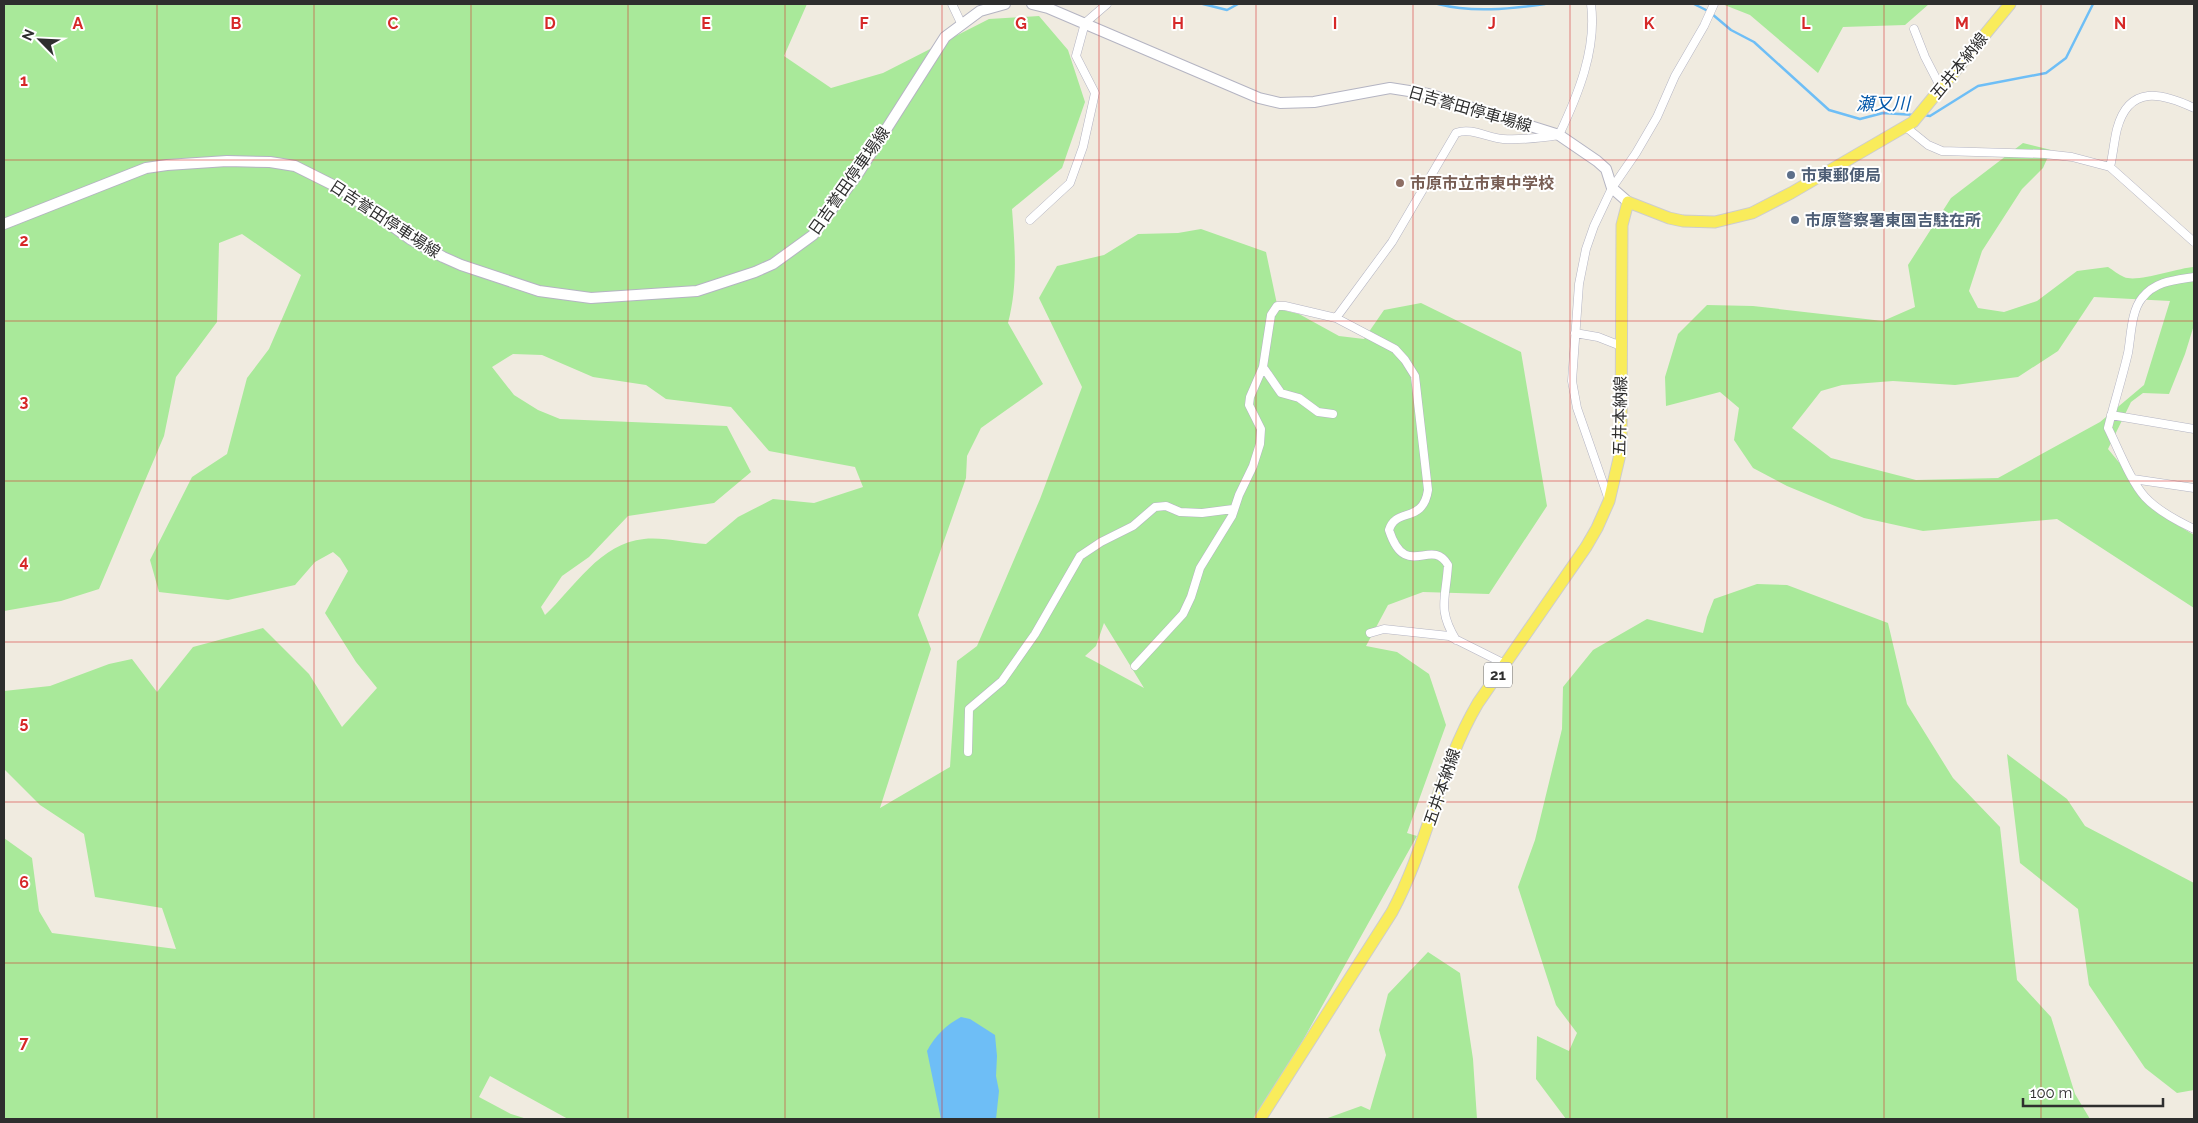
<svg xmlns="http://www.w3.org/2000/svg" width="2198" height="1123" font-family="Raleway,'Noto Sans JP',sans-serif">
<rect width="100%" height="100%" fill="#f0ebe0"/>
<path fill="#a9e99a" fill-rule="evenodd" d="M4 4H807L784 56 831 88 883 73 989 19 1039 16 1068 50 1085 102 1062 168 1012 209C1015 248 1018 285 1008 323L1043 384 981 428 967 456 966 478 918 615 931 649 880 808 950 767 957 661 977 646 1040 499 1082 387 1039 298 1057 266 1104 255 1138 234 1178 233 1201 229 1266 252 1278 309 1299 314 1339 336 1364 339 1384 310 1421 303 1521 352 1547 506 1489 594 1423 592 1388 605 1366 646 1397 652 1429 674 1446 725 1407 833 1417 836 1259 1119H568L490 1076 479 1097 511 1114 527 1119H4V838L32 858 39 911 52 933 176 949 162 908 95 897 84 834 40 805 4 769V691L50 686 109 664 132 659 157 692 193 647 263 628 309 674 342 727 377 688 356 662 325 613 348 571 340 558 333 552 315 562 295 585 228 600 159 592 150 560 192 477 227 454 247 378 269 349 301 275 242 234 219 243 217 322 176 377 164 436 99 589 61 601 4 611ZM513 354 542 355 593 377 646 385 666 399 731 407 769 451 855 467 863 487 814 503 773 499 738 517 706 544C686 543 664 537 644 539 600 543 574 588 545 615L541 607 562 576 589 557 628 516 714 503 751 472 727 426 560 419 538 410 514 395 492 367ZM1104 623 1144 688 1085 656 1096 646Z
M1722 4H1929L1905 25 1843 27 1818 73 1750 15Z
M2023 143 2051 150 2043 168 2022 189 1982 251 1969 291 1978 308 2004 312 2037 301 2077 271 2108 267C2113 270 2119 275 2124 277 2137 283 2177 268 2194 267V325L2185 354 2169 394 2143 393 2131 402 2108 449 2164 517 2194 535V608L2057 519 1923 531 1864 518 1787 486 1753 468 1734 440 1739 408 1720 392 1666 406 1665 377 1678 334 1707 305 1753 306 1883 321 1915 307 1908 265 1951 198ZM2094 297 2170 301 2144 385 2100 422 1998 478 1916 480 1831 458 1792 428 1821 391 1842 385 1893 381 1955 385 2018 377 2058 351Z
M1757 584 1787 585 1888 623 1907 704 1953 778 2000 827 2017 980 2051 1017 2075 1094 2090 1119H1566L1536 1079 1537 1036 1569 1051 1577 1033 1556 1005 1518 887 1535 840 1562 729 1563 687 1593 650 1647 619 1703 633 1707 617 1714 599Z
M2007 754 2067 799 2085 826 2194 883V1090L2177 1093 2145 1068 2089 985 2078 909 2020 863Z
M1428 952 1460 973 1473 1059 1477 1119H1325L1361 1106 1370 1110 1386 1055 1379 1030 1388 994Z"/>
<path fill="#6ebef6" d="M961 1017 970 1019 995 1035 997 1056 996 1076 999 1091 996 1119H941L927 1051C935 1036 946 1025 961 1017Z"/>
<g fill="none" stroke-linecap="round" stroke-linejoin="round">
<path stroke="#6ebef6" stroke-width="2.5" d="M1203 4 1227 10 1238 4
M1438 4C1472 13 1510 9 1545 4
M1694 4 1708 11
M1712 14 1731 30 1754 42 1829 110 1860 119 1883 113 1915 115
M1923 115 1930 116 1978 86 2046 73 2066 58 2093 4"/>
<defs>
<path id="minor" d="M952 4 961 23
M1914 29 1925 57 1941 88
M1907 128 1928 145 1942 151 2045 154 2072 157 2110 167 2194 242
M2110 167C2113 155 2114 141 2117 129 2129 84 2162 93 2194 108
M1030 220 1070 183 1083 147 1095 93 1076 56 1085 23 1107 4
M2194 277C2175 280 2155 281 2142 298 2131 311 2131 337 2128 353 2122 379 2114 403 2108 428 2118 448 2131 482 2145 497 2158 511 2177 521 2194 529
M1336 318 1392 242 1456 133C1471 127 1488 138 1503 139 1522 140 1540 138 1559 135 1578 95 1597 49 1591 4
M1575 333 1598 337 1621 346
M1263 367 1281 393 1299 398 1318 412 1333 414
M2111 415 2194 429
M2133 479 2194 488
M1609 500 1577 408 1572 381 1579 284 1586 249 1594 226 1612 188 1636 153 1657 117 1675 76 1704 26 1714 4
M1370 633 1384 629 1449 636 1505 664
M1135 666 1183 614 1191 597 1200 568 1232 516 1239 495 1253 466 1260 444 1261 429 1249 405 1250 397 1263 367 1271 315 1277 306H1285L1336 318 1395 349 1405 360 1415 376 1428 490C1423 524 1396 507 1389 530 1406 582 1431 536 1448 565 1446 599 1437 609 1456 640
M968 752 969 709 1002 681 1035 634 1080 556 1101 542 1133 526 1155 507 1166 506 1180 512 1202 513 1233 509"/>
<path id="secondary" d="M1032 4 1048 8 1259 98 1280 103 1314 102 1390 88 1428 94 1559 135 1597 161 1606 169 1612 188 1628 202
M4 224 146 168 167 165 227 161 270 162 295 166 341 189 410 239 443 257 461 265 539 291 591 298 697 291 755 272 773 264 813 235 859 172 945 37 980 11 1005 4"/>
<path id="primary" d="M1260 1119 1392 912C1428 845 1439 769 1478 703L1586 547 1597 528 1609 501 1621 450 1622 225 1628 202 1669 218 1683 221 1715 222 1752 213 1791 193 1913 122 2010 4"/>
</defs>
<use href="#minor" stroke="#b4b4c2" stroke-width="9"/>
<use href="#secondary" stroke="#b4b4c2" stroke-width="12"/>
<use href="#primary" stroke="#cdcdcd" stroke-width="13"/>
<use href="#minor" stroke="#fff" stroke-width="8"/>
<use href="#secondary" stroke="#fff" stroke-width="10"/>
<use href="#primary" stroke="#f9ec5b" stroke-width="11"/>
</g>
<path fill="none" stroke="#d62828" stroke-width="1" stroke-opacity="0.55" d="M157 4V1119M314 4V1119M471 4V1119M628 4V1119M785 4V1119M942 4V1119M1099 4V1119M1256 4V1119M1413 4V1119M1570 4V1119M1727 4V1119M1884 4V1119M2041 4V1119M4 160H2194M4 321H2194M4 481H2194M4 642H2194M4 802H2194M4 963H2194"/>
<g fill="#5c6f8a" stroke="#fff" stroke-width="2">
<circle cx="1791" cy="175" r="5"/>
<circle cx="1795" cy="220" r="5"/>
</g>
<circle fill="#8d6e63" stroke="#fff" stroke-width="2" cx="1400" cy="183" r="5"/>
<g text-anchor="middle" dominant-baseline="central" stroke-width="4" stroke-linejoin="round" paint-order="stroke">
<rect fill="#fff" stroke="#6d6d6d" stroke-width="1" x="1484" y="662.5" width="28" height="25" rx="4"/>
<g font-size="15" font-weight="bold" fill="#2e2e2e">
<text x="1498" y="675">21</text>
</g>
<g font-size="16" fill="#2e2e2e" stroke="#fff">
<text transform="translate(1959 66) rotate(-51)">五井本納線</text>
<text transform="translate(1470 109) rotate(16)">日吉誉田停車場線</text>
<text transform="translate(849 181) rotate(-55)">日吉誉田停車場線</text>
<text transform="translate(385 219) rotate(33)">日吉誉田停車場線</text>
<text transform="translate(1620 416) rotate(-89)">五井本納線</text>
<text transform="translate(1442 787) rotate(-71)">五井本納線</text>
</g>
<g font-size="16" font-weight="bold" fill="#4e5e75" stroke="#fff" text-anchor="start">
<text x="1801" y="175">市東郵便局</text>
<text x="1805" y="220">市原警察署東国吉駐在所</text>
</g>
<g font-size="16" font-weight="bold" fill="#785e54" stroke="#fff" text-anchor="start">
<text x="1410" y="183">市原市立市東中学校</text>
</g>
<g font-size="18" font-style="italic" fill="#0559aa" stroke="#fff">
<text x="1883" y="103">瀬又川</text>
</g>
</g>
<g font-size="16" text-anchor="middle" font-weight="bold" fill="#d62828" stroke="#fff" stroke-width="4" stroke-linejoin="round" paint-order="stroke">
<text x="78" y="29">A</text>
<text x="236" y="29">B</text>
<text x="393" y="29">C</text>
<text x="550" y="29">D</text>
<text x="706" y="29">E</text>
<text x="864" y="29">F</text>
<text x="1021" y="29">G</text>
<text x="1178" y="29">H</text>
<text x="1335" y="29">I</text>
<text x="1492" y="29">J</text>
<text x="1649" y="29">K</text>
<text x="1806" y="29">L</text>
<text x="1962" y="29">M</text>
<text x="2120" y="29">N</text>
<text x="24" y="86">1</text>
<text x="24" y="246">2</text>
<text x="24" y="407">3</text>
<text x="24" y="567">4</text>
<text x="24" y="728">5</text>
<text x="24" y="888">6</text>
<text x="24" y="1048">7</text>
</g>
<rect width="2198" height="1123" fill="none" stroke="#2e2e2e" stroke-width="10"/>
<g transform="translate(40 40) rotate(294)" stroke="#ffffff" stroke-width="4" paint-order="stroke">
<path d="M0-4L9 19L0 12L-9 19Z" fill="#2e2e2e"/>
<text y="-8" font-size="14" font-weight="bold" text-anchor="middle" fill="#2e2e2e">N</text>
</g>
<path d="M2023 1098v8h140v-8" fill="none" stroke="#2e2e2e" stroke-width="2.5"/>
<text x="2030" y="1098" font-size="15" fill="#2e2e2e" stroke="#ffffff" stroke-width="4" paint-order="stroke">100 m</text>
</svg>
